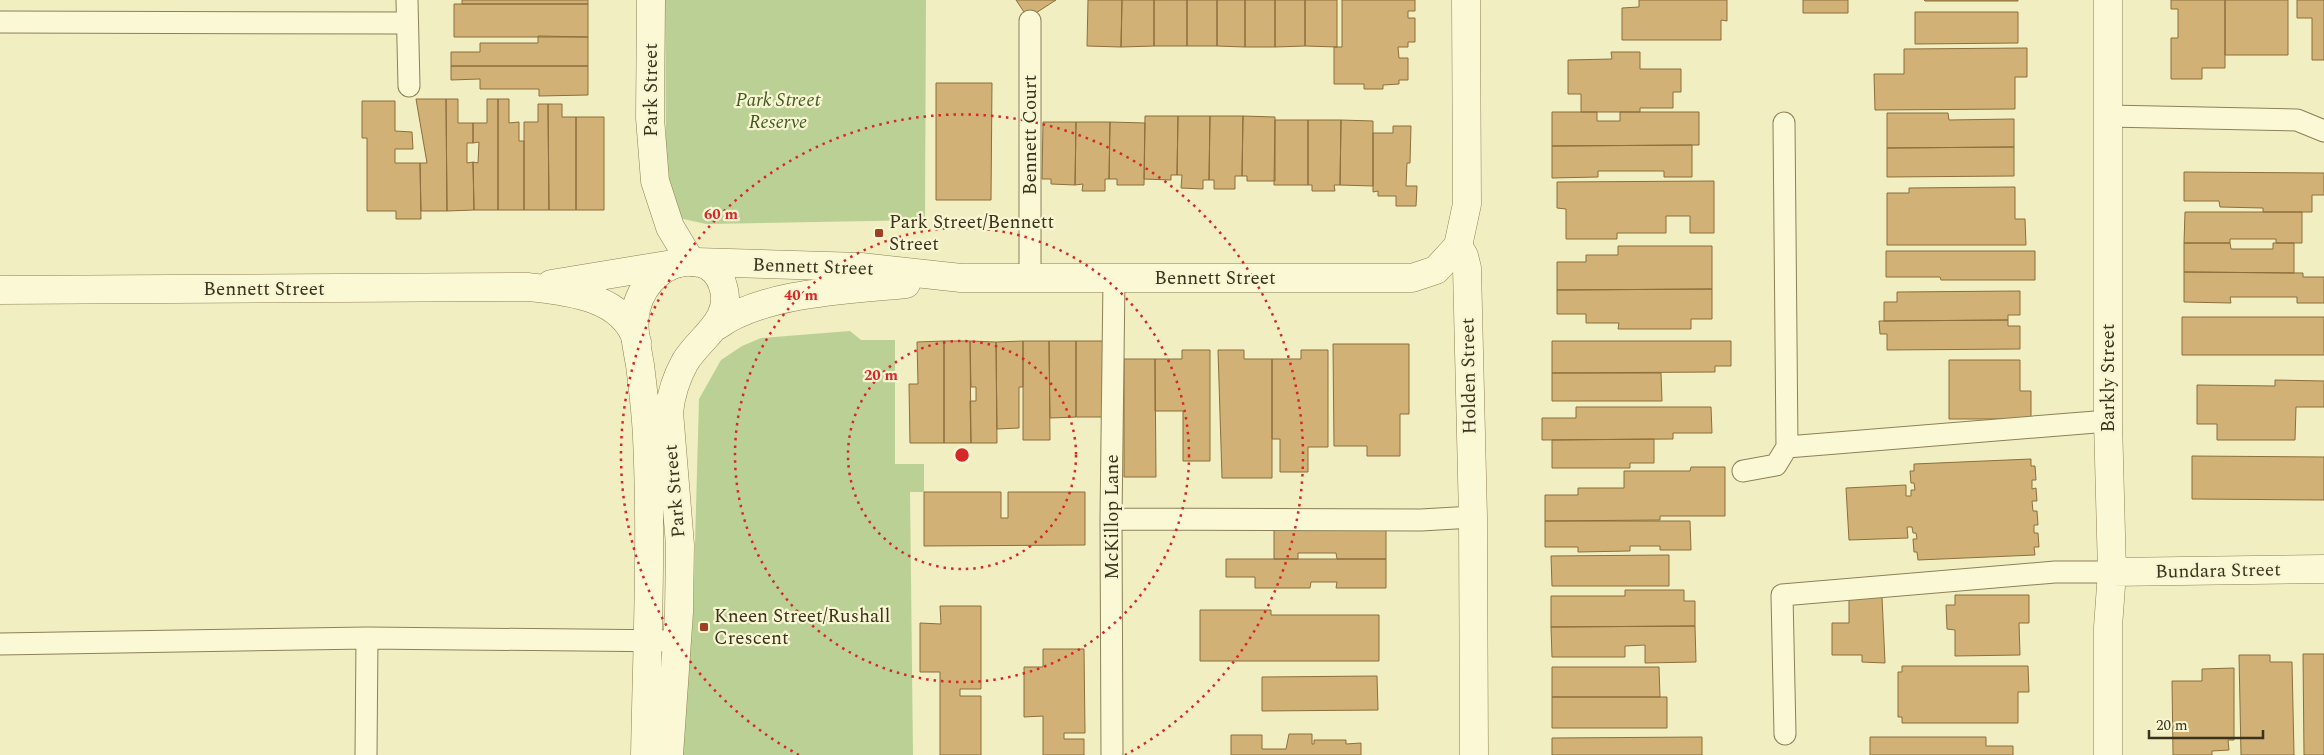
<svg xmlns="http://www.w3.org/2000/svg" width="2324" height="755" font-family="Spectral,serif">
<rect width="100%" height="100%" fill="#f1eec1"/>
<path fill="#bbd095" d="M665 0H926L925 220 706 224 679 218 670 193 666 147Z
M850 331 861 340H895V464H924V492H910L913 755H681L693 617 699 399 721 360 742 346 761 338Z"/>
<path fill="#d1b175" stroke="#8c6f3c" d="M462 0H588V4H462Z
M1016 0H1056L1028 18Z
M1088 0H1122L1121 47 1087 46Z
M1122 0H1154V46L1121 47Z
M1154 0H1187V46H1154Z
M1187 0H1217V46H1187Z
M1217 0H1245V47L1217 46Z
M1245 0H1275V47H1245Z
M1275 0H1305V46L1275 47Z
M1305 0H1337V47L1305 46Z
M1342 0H1415V11H1408V18H1415V42H1408V47H1398L1399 58H1408V80H1399V84L1383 85V89H1364V84H1334V47H1342Z
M1639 0H1727V21L1721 20V40H1622V8L1639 7Z
M1803 0H1848V13H1803Z
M1924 0H2018V1H1925Z
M2171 0H2225V68H2202V79H2171V38H2178V9H2171Z
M2225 0H2288V55H2225Z
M2297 0H2324V60H2312V18H2297Z
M454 4H588V37H454Z
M1915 12H2018V43L1915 44Z
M538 36 588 37V66H451V52H480V43H538Z
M2027 48V77H2015V109L1875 110 1874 74H1904V49Z
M1611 52H1640V69H1681V92H1673V108H1640V112H1581V94H1568V60L1612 59Z
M451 66H588V95L539 96V89H480V79L451 80Z
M936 83H992L991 200H936Z
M416 99H446L447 211H421L420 163H427Z
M446 99H458V123H473V143H467V163L473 162 474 210 447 211Z
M487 99H498V210H474L473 162 478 163 479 142 473 143V123H487Z
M498 99H509V123L519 122V141H524V210H498Z
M362 101H395V131L412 132 413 149H395V163H420L421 219H396V211H367V138H362Z
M538 104H548L549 210H524V122H538Z
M548 104H562V117H576V210H549Z
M1552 112H1597V121H1620V112H1699V145L1552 146Z
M1887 113H1948L1949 120 2014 119V147L1887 148Z
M1145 116H1178L1177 175H1171V180L1144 179Z
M1178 116H1210L1209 180H1203V189L1181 188 1182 175H1177Z
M1210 116H1243L1242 176H1235V189H1214V180H1209Z
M1243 116 1275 117V181H1247V176H1242Z
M576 117H604V210H576Z
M1275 120H1308V185H1274Z
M1308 120H1341L1340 185H1334L1335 191H1312V185H1308Z
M1341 120 1373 121V186L1340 185Z
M1043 122H1076L1075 185 1051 184V179H1042Z
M1076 122H1110L1109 179H1105V191H1082L1083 184 1075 185Z
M1110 122 1145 123 1144 185H1117V179H1109Z
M1393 126H1411L1410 163H1407L1406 186H1417L1416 206H1396V196H1378V191L1373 192V133H1393Z
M1692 145V177H1664V171H1598V177L1552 178V146Z
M2014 147V176L1887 177V148Z
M2184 172 2324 173V195H2312V212H2263V208L2220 207 2219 201H2184Z
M1714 181V233H1690V216H1666V233H1617V239H1566V209L1557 208V182Z
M2015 187V219H2025L2026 245H1887V193H1909V188Z
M2185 212H2302V243H2276V239H2230V243H2184Z
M2184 243H2230L2231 249H2273V243H2294V273L2184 272Z
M1618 246H1712V289L1557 290V262H1586V255H1618Z
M1886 251H2035V280H1941L1940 277H1886Z
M2184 272 2303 273V277H2324V303H2297V297H2230L2231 303 2184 302Z
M1712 289V319H1691V329H1618L1619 323H1586V314H1557V290Z
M2020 291V315H2008V320L1884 321V302H1897V292Z
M2182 317H2324V355H2182Z
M2008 320V326H2020V349L1887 350V334H1880L1879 321Z
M944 341V443H910L909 384H918L917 342Z
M944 341H970L971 443H944Z
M970 341 996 342 997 443H971L970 401H976V387H971Z
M1023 341V387H1019V428L997 429 996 342Z
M1023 341H1049L1050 440H1023Z
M1049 341H1076V417L1050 418Z
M1076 341H1103V417H1076Z
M1552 341H1731V366H1715V372L1552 373Z
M1333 344H1409V414H1400V456H1367V446H1334Z
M1182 350H1210V461H1183V411H1155V359H1182Z
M1218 350H1244V359H1272V478H1222Z
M1301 350H1328V447H1308V472H1280V439H1272V359H1301Z
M1124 359H1155L1156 477H1124Z
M1949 360H2020V391H2031V419H1949Z
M1552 373H1661L1662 401H1552Z
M2275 380 2324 381V407H2296L2295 440H2217V424H2197V385L2275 386Z
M1576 407H1711L1712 433H1673V439L1542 440V418H1576Z
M1654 439V463H1630V468H1552V440Z
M2192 456 2324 457V500L2192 499Z
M2031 459V466H2035L2036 480H2032V489L2036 488 2037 501H2032L2033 511H2037L2038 525H2034V533H2038L2039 547H2034L2035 555 1918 560 1917 552H1914L1913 539H1917L1916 533H1913L1912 527H1907L1908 538 1849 540 1846 488 1906 485V496H1911V490H1915L1914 483H1911L1910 471H1914V464Z
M1691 467H1725V516H1660V520L1545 521V495H1578V488H1624V471H1690Z
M924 492H1001V518H1008V492H1085V545L924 546Z
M1545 521H1690L1691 550H1660V546H1630V551L1578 552V547H1545Z
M1274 525H1386V559H1337L1336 553H1298V559H1274Z
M1669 555V586H1552L1551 556Z
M1226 559H1386V588H1336L1337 582H1311L1310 588H1255V577H1226Z
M1625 590H1684V601H1695V626L1551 627V596H1625Z
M1955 595H2029V623H2019L2020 655 1955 656V630L1947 629 1946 605H1955Z
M1849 597H1882L1885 663 1862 662V655H1832V623H1849Z
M940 606H981V689H960V696H981V755H940V672H920V623L941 624Z
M1200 610H1271V615H1379V661H1200Z
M1695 626 1696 662 1645 663V645L1625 646V657H1552L1551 627Z
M1043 649H1084L1085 733H1064V739H1084V755H1043V716L1024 717V667H1043Z
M2303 654H2324V755H2304Z
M2239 655H2270V662H2292L2294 755H2241Z
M1902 666H2028L2029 692H2018V723H1902V717H1898V672H1902Z
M1552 667H1659L1660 697H1552Z
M2234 668V740H2228L2229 750 2212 751V755H2173L2172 681H2202V669Z
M1377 676 1378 710 1262 711V677Z
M1552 697H1667V728H1552Z
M1289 734H1312V744H1314V740H1346V744L1361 743V755H1231V735H1262V749H1286Z
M1702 737V755H1552V738Z
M1870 737H1986V746H2013V755H1870Z"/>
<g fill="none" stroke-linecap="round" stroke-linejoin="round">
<defs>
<path id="service" d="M407 0 409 86
M0 22 406 23
M2108 116 2297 120 2324 131
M1784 123 1787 447 2108 421
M1030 278V21
M1743 471 1776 465 1787 447
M1111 519 1421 520 1473 517
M0 644 367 638 677 641
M1785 734 1782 595 2055 572H2112
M366 755 367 638
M1112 755 1111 519 1114 279"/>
<path id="minor" d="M651 0 650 118 655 181 670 227 691 262
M2108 0V421L2112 572 2108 627V755
M1458 246 1464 256 1467 268 1473 517 1474 755
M551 284 679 263
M0 290 528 287C566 291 625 296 637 342
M2112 572 2324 569"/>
<path id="tertiary" d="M696 262 861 267 961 278H1412L1436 270 1458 246 1467 204 1466 0
M717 326C764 292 849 290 906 284
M645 755C647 649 652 543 647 437 646 413 643 389 640 365 637 348 632 326 636 309 643 281 669 256 700 263 711 265 720 275 723 286 734 320 700 337 685 362 676 378 671 395 669 412L680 545 679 612 669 755"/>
</defs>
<use href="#service" stroke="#8c8057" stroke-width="23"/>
<use href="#minor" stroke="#8c8057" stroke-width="29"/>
<use href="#tertiary" stroke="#8c8057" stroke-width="29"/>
<use href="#service" stroke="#fbf8d5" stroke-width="21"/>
<use href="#minor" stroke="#fbf8d5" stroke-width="28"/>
<use href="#tertiary" stroke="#fbf8d5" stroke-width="28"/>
</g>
<g fill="none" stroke="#d62828" stroke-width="2.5" stroke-dasharray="2.5 5">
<circle cx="962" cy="455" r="114"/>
<circle cx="962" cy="455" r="227"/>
<path d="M799 755A341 341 0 1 1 1125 755"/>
</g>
<g fill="#9e4024" stroke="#f8f6d2" stroke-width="2">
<rect x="874" y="228" width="10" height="10" rx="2.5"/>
<rect x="699" y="622" width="10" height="10" rx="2.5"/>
</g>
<g text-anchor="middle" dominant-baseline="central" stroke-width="4.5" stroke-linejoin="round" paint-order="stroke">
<g font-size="19" fill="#3a321d" stroke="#f8f6d2">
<text transform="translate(651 90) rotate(-90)">Park Street</text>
<text transform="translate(1030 135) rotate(-90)">Bennett Court</text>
<text transform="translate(813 267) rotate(2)">Bennett Street</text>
<text x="1215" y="278">Bennett Street</text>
<text x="264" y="289">Bennett Street</text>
<text transform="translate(1469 376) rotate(-91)">Holden Street</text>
<text transform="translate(2108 378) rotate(-90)">Barkly Street</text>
<text transform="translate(675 491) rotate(-95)">Park Street</text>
<text transform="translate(1112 517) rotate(-90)">McKillop Lane</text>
<text transform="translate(2218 571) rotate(-1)">Bundara Street</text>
</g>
<g font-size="19" font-style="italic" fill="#3e5822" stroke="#f8f6d2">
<text x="778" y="100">Park Street<tspan x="778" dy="22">Reserve</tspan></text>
</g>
<g font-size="19" fill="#3a321d" stroke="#f8f6d2" text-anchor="start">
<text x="889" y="222">Park Street/Bennett<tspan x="889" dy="22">Street</tspan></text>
<text x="714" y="616">Kneen Street/Rushall<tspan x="714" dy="22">Crescent</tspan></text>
</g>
</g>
<circle cx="962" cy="455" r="8" fill="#d62828" stroke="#f8f6d2" stroke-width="2.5"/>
<g font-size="15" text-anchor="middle" font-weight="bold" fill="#d62828" stroke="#f8f6d2" stroke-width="4.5" stroke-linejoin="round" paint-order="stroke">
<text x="721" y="219">60 m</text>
<text x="801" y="300">40 m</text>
<text x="881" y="380">20 m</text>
</g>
<path d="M2149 730v8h114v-8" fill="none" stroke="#3a321d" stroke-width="2.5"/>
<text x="2156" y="730" font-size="15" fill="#3a321d" stroke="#f8f6d2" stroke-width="4" paint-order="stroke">20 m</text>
</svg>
